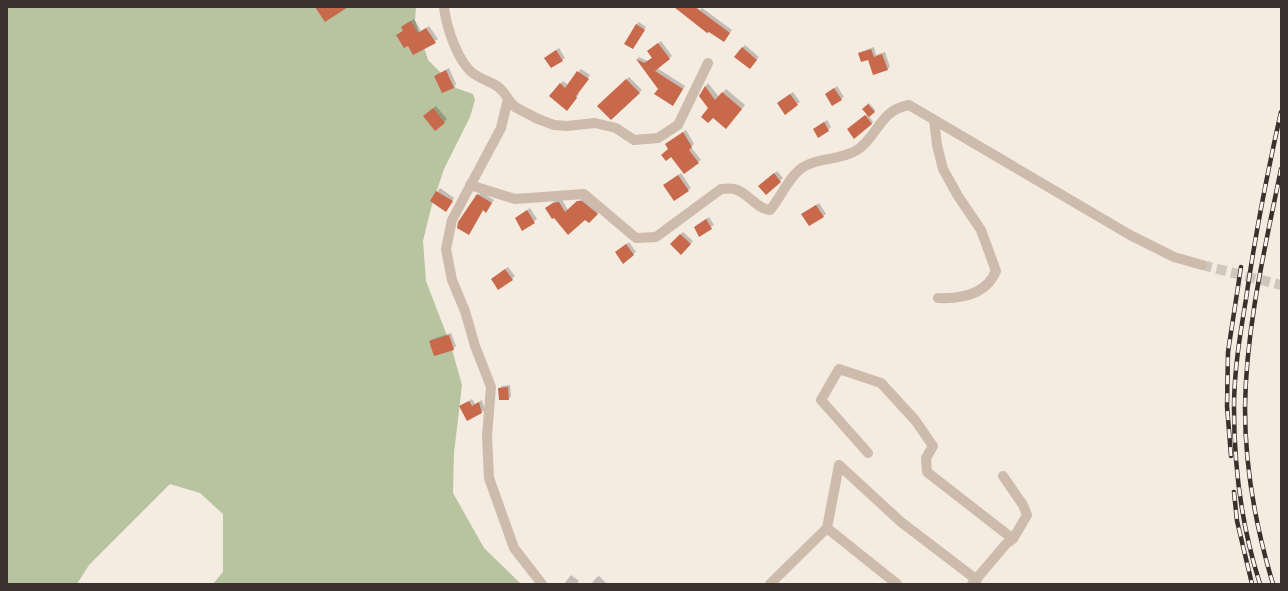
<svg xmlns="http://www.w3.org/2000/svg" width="1288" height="591" font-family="Signika,sans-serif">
<rect width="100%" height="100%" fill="#f4ebe1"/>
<path fill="#b8c4a0" d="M7 7H416L415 20 428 60 456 88 473 94 475 100 470 117 444 169 431 208 423 241 426 281 451 346 462 385 454 453 453 493 484 548 521 584H213L223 572V514L200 493 170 484 89 565 77 584H7Z"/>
<path fill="#0003" d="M676 7H697L700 10 702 8 732 30 724 41Z
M414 19 421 31 429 26 438 39 414 54 408 44 397 35 404 30 402 27 405 24Z
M639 22 646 27 635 45 636 25Z
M661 41 672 56 657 68 685 86 675 102 659 89 637 59 639 57 647 61 653 57 651 49Z
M745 45 759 57 752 65 742 48Z
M874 47 876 55 885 52 890 67 887 69 859 53Z
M559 48 565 58 562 60 546 58Z
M449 68 456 84 454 87 435 76Z
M581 69 590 75 578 93 579 94 569 107 560 84 563 81 568 85Z
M629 77 642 90 611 119 599 106Z
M708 83 719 97 726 89 745 105 730 123 710 108 705 87Z
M837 86 844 97 841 99 829 92Z
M793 92 800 102 797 104 780 101Z
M869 103 875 110 869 116 873 122 870 125 851 127 867 114 863 109Z
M436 106 447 119 436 130 427 114Z
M827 120 831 127 828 130 814 129Z
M686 130 694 144 691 147 701 160 698 162 671 156 669 142Z
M777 171 783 178 766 194 762 184Z
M681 173 691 188 688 190 667 183Z
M440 188 454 198 448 208 431 201Z
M481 192 494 200 486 211 483 210 471 231 478 195Z
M585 198 600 211 589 222 585 218 546 208 556 200H562L568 210 581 199Z
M819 203 826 214 823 216 805 212Z
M530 208 537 219 523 229 516 218Z
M709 217 714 225 700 235 698 225Z
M683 232 693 241 681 253 671 244Z
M629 242 636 252 623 262 619 250Z
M508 267 515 276 512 279H492Z
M451 333 456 346 453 349 430 341 433 339Z
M510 385 511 396 509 399 499 389 502 386Z
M472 399 475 404 482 400 485 410 482 412 460 406Z
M571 575 579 581 576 584H564Z
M599 576 607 584H591L596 578Z"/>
<path fill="#c8694b" d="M315 7H348L325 22Z
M674 7H695L730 33 724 42 709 32 707 33Z
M411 21 418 33 426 28 436 43 413 55 408 46 404 48 396 35 403 31 401 27Z
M636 24 645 30 633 49 624 44Z
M658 43 670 59 655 71 683 89 673 106 654 94 658 89 636 59 644 63 652 58 647 51Z
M742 47 757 60 750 69 734 57Z
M871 49 874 57 882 54 888 70 873 75 868 60 861 62 858 53Z
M556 50 563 61 551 68 544 58Z
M446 70 454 88 442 93 434 76Z
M577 71 589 79 576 96 577 98 567 111 549 96 560 83 565 88Z
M626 79 640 93 611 120 597 106Z
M705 86 715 100 722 92 742 109 726 129 713 118 708 123 701 117 708 108 699 96Z
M834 88 842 100 832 106 825 94Z
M790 94 798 105 785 115 777 103Z
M868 104 875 112 869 117 862 109Z
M433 108 445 123 435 131 423 116Z
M865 115 872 124 854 139 847 129Z
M824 122 829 131 818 138 813 129Z
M683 132 692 147 689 150 699 163 684 174 671 157 666 161 661 155 668 149 665 144Z
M774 173 781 182 766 195 758 186Z
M678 175 689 191 674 201 663 185Z
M436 191 453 201 446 212 430 201Z
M477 194 492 203 486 213 483 210 469 235 457 228 458 222Z
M577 201H582L598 214 589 223 585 220 568 235 554 218 552 219 545 208 553 203 559 202 565 212Z
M816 205 824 217 809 226 801 214Z
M527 210 535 223 522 231 515 218Z
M706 219 712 229 699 237 694 227Z
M680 234 691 244 681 255 670 244Z
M626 244 634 255 623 264 615 252Z
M505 269 513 280 498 290 491 279Z
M449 335 454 350 434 356 429 341Z
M508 387 509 400H499L498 388Z
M469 401 472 406 479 402 482 413 467 421 459 406Z"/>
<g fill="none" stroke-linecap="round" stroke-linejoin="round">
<path stroke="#cfc6bd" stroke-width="10" stroke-dasharray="10 5" stroke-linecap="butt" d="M1202 265 1281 285"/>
<path stroke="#cdbbac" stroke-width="10" d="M508 99 515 107 538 119 554 125 567 126 595 123 616 128 634 140 658 138 678 125 708 63
M934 120 937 145 943 169 958 196 981 230 996 271C986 295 961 299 938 298
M470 185 515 199 584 194 636 238 656 237 721 189C725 189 730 188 734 189 748 192 756 209 770 210 780 198 786 183 797 172 813 156 838 162 857 150 878 137 879 110 909 105L1130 235 1174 257 1202 265
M868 453 821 400 839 369 881 383 915 420 933 446 926 458 927 472 1013 539
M839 465 901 522 977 580
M827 528 897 584
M770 584 827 528 839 465
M972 584 1006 544 1013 539 1027 515 1023 505 1003 476"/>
<path stroke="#cdbbac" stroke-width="10" d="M444 7C446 26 458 63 474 74 489 84 499 82 508 99L501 128 452 220 446 249 452 280 465 311 475 346 491 387 487 436 489 478 514 548 542 584"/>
<defs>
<path id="rail" d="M1231 456 1227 406 1228 352 1241 267
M1234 492 1237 521 1252 584
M1260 584C1242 528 1234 467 1234 408 1234 371 1240 335 1246 299 1255 236 1267 174 1281 112
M1273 584C1256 528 1245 467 1245 408 1246 327 1265 248 1281 169"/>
</defs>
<use href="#rail" stroke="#3b302b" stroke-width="4.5"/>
<use href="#rail" stroke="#fbf5ee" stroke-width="3" stroke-dasharray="9" stroke-linecap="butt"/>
</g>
<rect width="1288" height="591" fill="none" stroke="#3b302b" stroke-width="16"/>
</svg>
